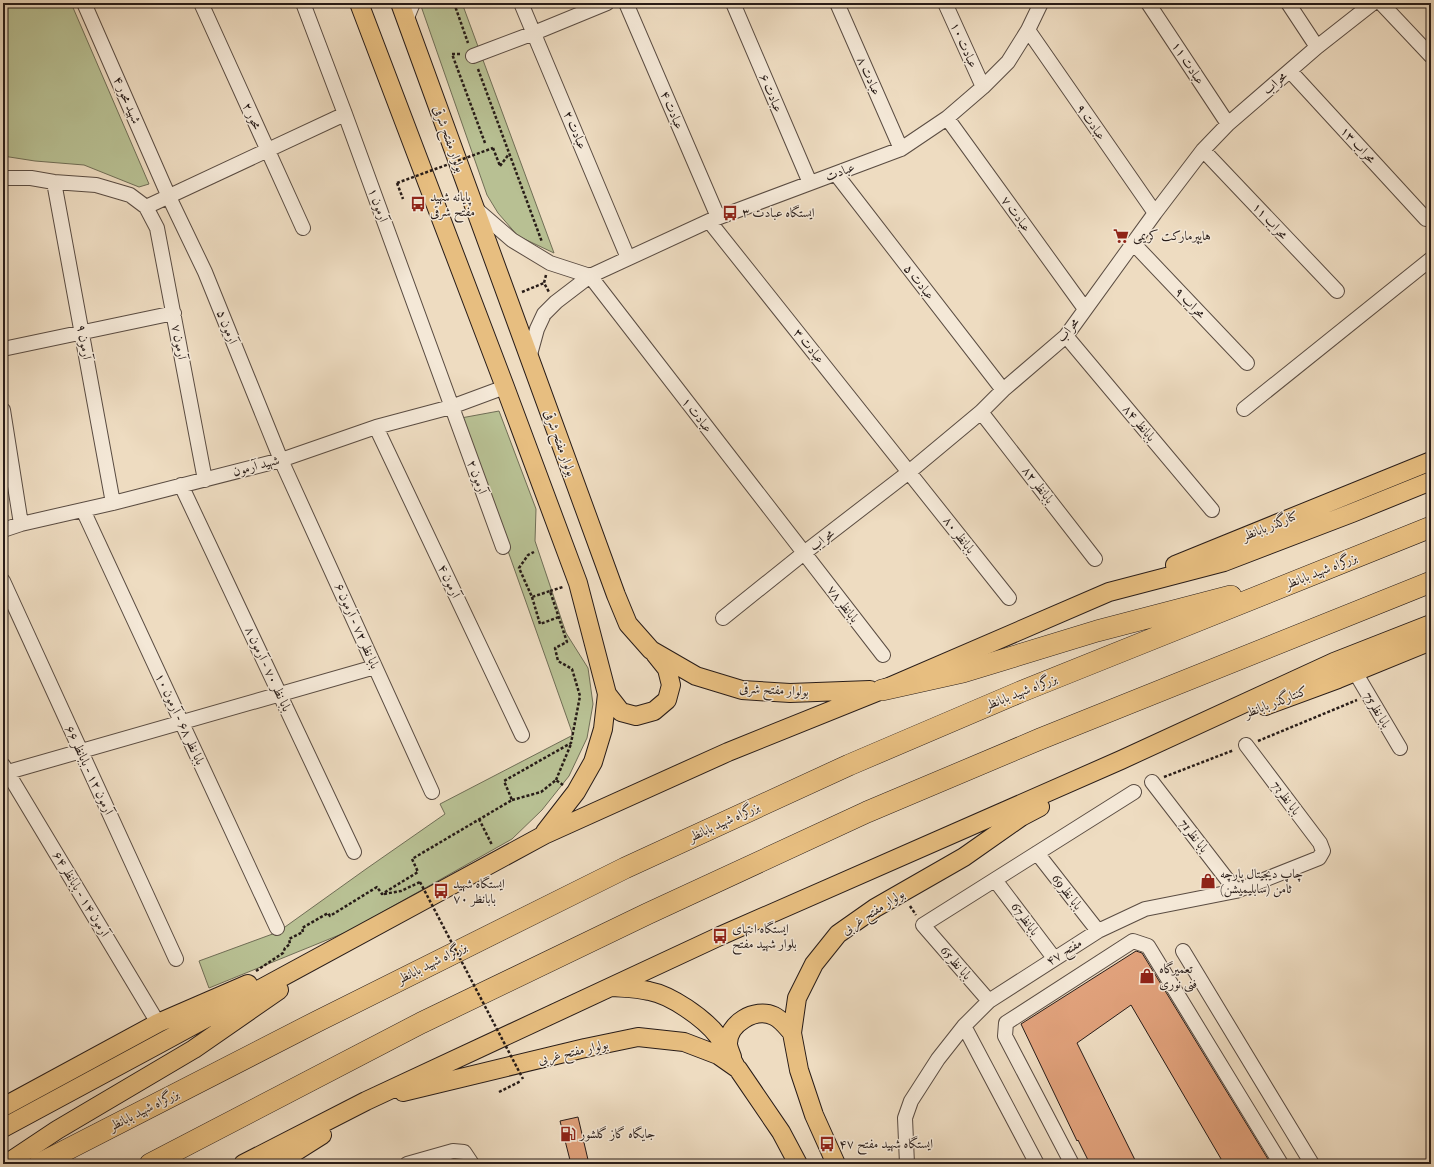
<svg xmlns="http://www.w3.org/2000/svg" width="1434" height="1167" font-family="'IM FELL Double Pica',Amiri,serif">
<rect width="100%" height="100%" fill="#eedcc1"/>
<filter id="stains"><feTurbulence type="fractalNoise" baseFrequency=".005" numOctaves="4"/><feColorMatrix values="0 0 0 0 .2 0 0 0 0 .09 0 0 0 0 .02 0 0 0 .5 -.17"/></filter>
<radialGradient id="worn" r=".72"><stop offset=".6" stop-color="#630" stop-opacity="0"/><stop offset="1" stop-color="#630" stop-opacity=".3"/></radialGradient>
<path fill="#b8c093" stroke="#706e56" d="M3 3H71L149 184 139 187 84 165 35 161 3 156Z
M422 3H462L554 253 518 236 498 213 487 195 421 6Z
M499 411 536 509 535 541 566 633 588 668 593 704 587 738 569 776 542 810 512 839 349 931 209 988 199 961 278 932 366 869 445 814 440 804 573 735 461 418Z"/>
<path fill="#e0a17b" stroke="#281c18" d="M1136 951 1142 953 1271 1164H1224L1131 1005 1077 1043 1137 1164H1090L1078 1140 1077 1141 1021 1024Z
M578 1117 589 1164H571L560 1121Z"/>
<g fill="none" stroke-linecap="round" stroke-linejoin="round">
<defs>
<path id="minor" d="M84 3 169 197 205 272 281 460 432 792
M201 3 303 228
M303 3 345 114 503 547
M521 3 628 258
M626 3 718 217
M733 3 810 183
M837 3 901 149
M945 3 983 87
M1148 3 1228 124
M1288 3 1317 47
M1381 3 1431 56
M406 20 413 3
M1028 30 1155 213
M473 56 534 33 607 3
M1290 71 1426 219
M947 118 1085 309
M1203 150 1337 291
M836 174 1003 390
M3 178H31L54 182 96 185 130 195 146 207 157 228 205 480
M54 182 113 503
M146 207 345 114
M475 208 512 240 550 263 590 276
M709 221 1009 598
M1133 243 1247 363
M590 276 883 655
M1066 336 1212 510
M3 349 174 313
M529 358 537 329 544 314 556 302 590 276 709 221 901 149 947 118 983 87 1008 62 1028 30 1041 3
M1244 409 1431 259
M3 410 21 524
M981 412 1095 559
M376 427 522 735
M181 485 354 852
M83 510 277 928
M3 530 21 524 113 503 281 460 376 427 451 407 505 387
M3 581 176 959
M723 618 804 553 909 472 981 412 1003 390 1066 336 1155 213 1203 150 1228 124 1317 47 1373 3
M1355 672 1400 748
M3 765 158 1023
M8 772 375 667
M1152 782 1236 891
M1037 853 1098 931
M995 880 1054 958
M1183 951 1312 1164
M989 1001 923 925 1134 792
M964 1026 1037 1164
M407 1164 453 1151 464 1152 472 1164
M907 1164 905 1118 911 1101 938 1059 964 1026 989 1001 1098 931 1145 909 1236 891 1319 858 1323 851 1320 843 1246 745
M1072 1164 1005 1036 1006 1023 1133 941 1148 946 1281 1164"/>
<path id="major" d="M359 3 505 387 578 583 607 694 603 729 593 762 576 792 545 832
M400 3 616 595 628 624 651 650 696 676 742 690 790 693 870 690
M1175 565 1431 461
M607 694 621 712 636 716 654 711 667 700 671 685 667 669 655 654
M1265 706 1338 679 1431 641
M612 987C624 988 637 988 649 991 671 995 704 1018 718 1036 724 1045 730 1055 735 1065
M732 1057C731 1054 729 1050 728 1045 727 1024 755 1007 774 1016 782 1020 786 1026 792 1033
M403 1092 585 1048 638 1037 684 1042 718 1055 738 1069 781 1132 798 1164
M3 1107 158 1023 248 984
M3 1128 157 1045 544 835 728 752 882 690 1109 592 1224 562 1352 513 1431 481
M6 1164 57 1130 194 1049 279 990
M243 1164 366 1101 720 936 1121 760 1334 662 1431 624
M276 1164 322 1135
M836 1164 814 1115 799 1070 792 1033 797 998 814 964 838 934 875 908 964 857 1021 817 1040 807"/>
<path id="highway" d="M882 690 963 672 1097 631 1231 596
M39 1164 318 1021 625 868 849 765 1020 692 1431 527
M150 1164 421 1023 647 914 867 812 1040 739 1431 582"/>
</defs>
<use href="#minor" stroke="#5a4c42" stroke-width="16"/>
<use href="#major" stroke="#281c18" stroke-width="20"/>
<use href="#highway" stroke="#281c18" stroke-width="22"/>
<path stroke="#281c18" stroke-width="2.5" stroke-dasharray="3 2" stroke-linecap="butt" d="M454 3 468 43
M460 54H452L485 143
M478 69 542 242
M493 148 500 166
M500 166 509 154
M397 183 403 199
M546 275 544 283 549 292
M522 292 544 283
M550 591 563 587
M532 597 540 624 559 617
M1258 741 1357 700
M1164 777 1234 750
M556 780 571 744
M512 800 541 792 556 780 563 785
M479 819 492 845
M384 894 401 891 420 882
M910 906 916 915
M256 971 283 953 285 948 290 944 289 939 303 932 302 928 328 913 330 916 377 887 382 894 418 872 412 859 512 800 504 781 571 743 580 696 572 669 558 661 555 648 567 642 550 591 532 597 519 568 528 555 534 552
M499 1092 521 1081"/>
<use href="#minor" stroke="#f4e8d7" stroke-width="14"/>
<use href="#major" stroke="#e7be80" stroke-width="18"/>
<use href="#highway" stroke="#e7be80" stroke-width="21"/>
<path stroke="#281c18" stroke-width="2.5" stroke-dasharray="3 2" stroke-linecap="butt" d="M397 183 493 148
M420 882 523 1079"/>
</g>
<defs>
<symbol id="bus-bare" viewBox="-9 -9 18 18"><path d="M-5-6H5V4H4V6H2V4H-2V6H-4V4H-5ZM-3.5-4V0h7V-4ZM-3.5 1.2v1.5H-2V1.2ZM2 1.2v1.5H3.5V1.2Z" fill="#8f2418" stroke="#f4e8d7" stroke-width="2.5" paint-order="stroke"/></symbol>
<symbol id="supermarket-bare" viewBox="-9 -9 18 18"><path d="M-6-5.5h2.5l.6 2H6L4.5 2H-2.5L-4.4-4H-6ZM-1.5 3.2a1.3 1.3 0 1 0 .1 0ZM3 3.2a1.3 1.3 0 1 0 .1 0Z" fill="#8f2418" stroke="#f4e8d7" stroke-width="2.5" paint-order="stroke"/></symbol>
<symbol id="shop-bare" viewBox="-9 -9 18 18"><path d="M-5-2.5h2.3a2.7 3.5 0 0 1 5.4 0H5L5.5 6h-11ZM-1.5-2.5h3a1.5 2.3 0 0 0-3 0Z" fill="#8f2418" stroke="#f4e8d7" stroke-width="2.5" paint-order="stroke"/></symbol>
<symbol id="fuel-bare" viewBox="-9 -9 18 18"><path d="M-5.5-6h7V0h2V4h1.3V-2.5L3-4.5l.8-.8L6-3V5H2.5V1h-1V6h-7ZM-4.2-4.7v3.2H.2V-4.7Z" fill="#8f2418" stroke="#f4e8d7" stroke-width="2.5" paint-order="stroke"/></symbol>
</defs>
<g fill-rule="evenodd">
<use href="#bus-bare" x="407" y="193" width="22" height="22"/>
<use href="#bus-bare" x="719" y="202" width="22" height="22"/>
<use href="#supermarket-bare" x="1110" y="225" width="22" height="22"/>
<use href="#shop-bare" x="1197" y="870" width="22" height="22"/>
<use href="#bus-bare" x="430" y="880" width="22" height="22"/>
<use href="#bus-bare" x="709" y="925" width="22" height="22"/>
<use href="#shop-bare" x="1136" y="965" width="22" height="22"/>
<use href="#fuel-bare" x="557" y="1123" width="22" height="22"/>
<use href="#bus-bare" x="816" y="1133" width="22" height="22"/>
</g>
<g text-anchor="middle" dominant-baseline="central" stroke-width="3" stroke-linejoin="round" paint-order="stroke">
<g font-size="13" fill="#281c18" stroke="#f4e8d7">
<text transform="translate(964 45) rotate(66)">عبادت ۱۰</text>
<text transform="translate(1188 63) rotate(57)">عبادت ۱۱</text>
<text transform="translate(869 76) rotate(66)">عبادت ۸</text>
<text transform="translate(1275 83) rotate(-41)">محراب</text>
<text transform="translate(771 93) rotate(67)">عبادت ۶</text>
<text transform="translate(127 100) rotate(67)">شهید محور ۴</text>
<text transform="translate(672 110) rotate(67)">عبادت ۴</text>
<text transform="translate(252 116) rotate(65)">محور ۲</text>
<text transform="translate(1091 122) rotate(55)">عبادت ۹</text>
<text transform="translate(575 130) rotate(67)">عبادت ۲</text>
<text transform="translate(449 139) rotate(70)">بولوار مفتح شرقی</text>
<text transform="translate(1358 145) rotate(47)">محراب ۱۳</text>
<text transform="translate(840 172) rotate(-21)">عبادت</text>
<text transform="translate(378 205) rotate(70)">آرمون ۱</text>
<text transform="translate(1016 214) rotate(54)">عبادت ۷</text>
<text transform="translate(1270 221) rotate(47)">محراب ۱۱</text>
<text transform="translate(919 282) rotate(52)">عبادت ۵</text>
<text transform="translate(1190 303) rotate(46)">محراب ۹</text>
<text transform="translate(227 327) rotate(68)">آرمون ۵</text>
<text transform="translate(1068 330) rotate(-50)">محراب</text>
<text transform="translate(84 342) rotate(80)">آرمون ۹</text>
<text transform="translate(179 342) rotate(80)">آرمون ۷</text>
<text transform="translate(809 346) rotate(51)">عبادت ۳</text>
<text transform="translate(697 415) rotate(52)">عبادت ۱</text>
<text transform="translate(1139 423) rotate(50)">بابانظر ۸۴</text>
<text transform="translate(560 443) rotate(70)">بولوار مفتح شرقی</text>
<text transform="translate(256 466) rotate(-15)">شهید آرمون</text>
<text transform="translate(477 477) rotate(70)">آرمون ۲</text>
<text transform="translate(1038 485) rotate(52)">بابانظر ۸۲</text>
<text transform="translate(1270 526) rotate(-22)">کنارگذر بابانظر</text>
<text transform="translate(959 535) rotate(52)">بابانظر ۸۰</text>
<text transform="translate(822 540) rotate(-38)">محراب</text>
<text transform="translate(1321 571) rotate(-22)">بزرگراه شهید بابانظر</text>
<text transform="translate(449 581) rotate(65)">آرمون ۴</text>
<text transform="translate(843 604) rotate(52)">بابانظر ۷۸</text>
<text transform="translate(357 626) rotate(66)">بابا نظر ۷۲ - آرمون ۶</text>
<text transform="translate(268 669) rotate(65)">بابا نظر ۷۰ - آرمون ۸</text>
<text transform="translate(774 690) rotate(3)">بولوار مفتح شرقی</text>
<text transform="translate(1021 692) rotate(-22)">بزرگراه شهید بابانظر</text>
<text transform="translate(1276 702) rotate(-21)">کنتارگذر بابانظر</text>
<text transform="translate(1377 710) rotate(59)">بابا نظر75</text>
<text transform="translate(180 719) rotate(65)">بابا نظر ۶۸ - آرمون ۱۰</text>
<text transform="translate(89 770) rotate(65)">آرمون ۱۲ - بابانظر ۶۶</text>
<text transform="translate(1286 798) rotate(53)">بابا نظر73</text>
<text transform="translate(724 822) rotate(-25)">بزرگراه شهید بابانظر</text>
<text transform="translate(1194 836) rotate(52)">بابا نظر71</text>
<text transform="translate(1067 892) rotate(52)">بابا نظر69</text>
<text transform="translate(81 894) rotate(59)">آرمون ۱۴ - بابانظر ۶۴</text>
<text transform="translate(873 912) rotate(-33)">بولوار مفتح غربی</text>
<text transform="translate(1025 919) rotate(53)">بابانظر67</text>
<text transform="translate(1064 952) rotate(-32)">مفتح ۴۷</text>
<text transform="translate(432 963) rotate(-27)">بزرگراه شهید بابانظر</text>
<text transform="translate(956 963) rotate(49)">بابا نظر65</text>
<text transform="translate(573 1052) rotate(-13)">بولوار مفتح غربی</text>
<text transform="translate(144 1110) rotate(-27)">بزرگراه شهید بابانظر</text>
</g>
<g font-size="13" fill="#281c18" stroke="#f4e8d7" text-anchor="start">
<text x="430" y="197">پایانه شهید<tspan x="430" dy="15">مفتح شرقی</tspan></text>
<text x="742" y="213">ایستگاه عبادت ۳</text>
<text x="1133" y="236">هایپرمارکت کریمی</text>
<text x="1220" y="874">چاپ دیجیتال پارچه<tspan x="1220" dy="15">ثامن (سابلیمیشن)</tspan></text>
<text x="453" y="884">ایستگاه شهید<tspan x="453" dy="15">بابانظر ۷۰</tspan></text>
<text x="732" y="929">ایستگاه انتهای<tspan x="732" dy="15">بلوار شهید مفتح</tspan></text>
<text x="1159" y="969">تعمیرگاه<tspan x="1159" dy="15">فنی نوری</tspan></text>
<text x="580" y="1134">جایگاه گاز گلشور</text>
<text x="839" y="1144">ایستگاه شهید مفتح ۴۷</text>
</g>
</g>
<rect width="1434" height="1167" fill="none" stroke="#eedcc1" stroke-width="16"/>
<rect x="4" y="4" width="1426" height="1159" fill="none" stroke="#281c18" stroke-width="2"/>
<rect x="8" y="8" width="1418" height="1151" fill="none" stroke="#281c18"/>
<rect width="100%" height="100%" filter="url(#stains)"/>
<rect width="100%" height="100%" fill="url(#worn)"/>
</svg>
